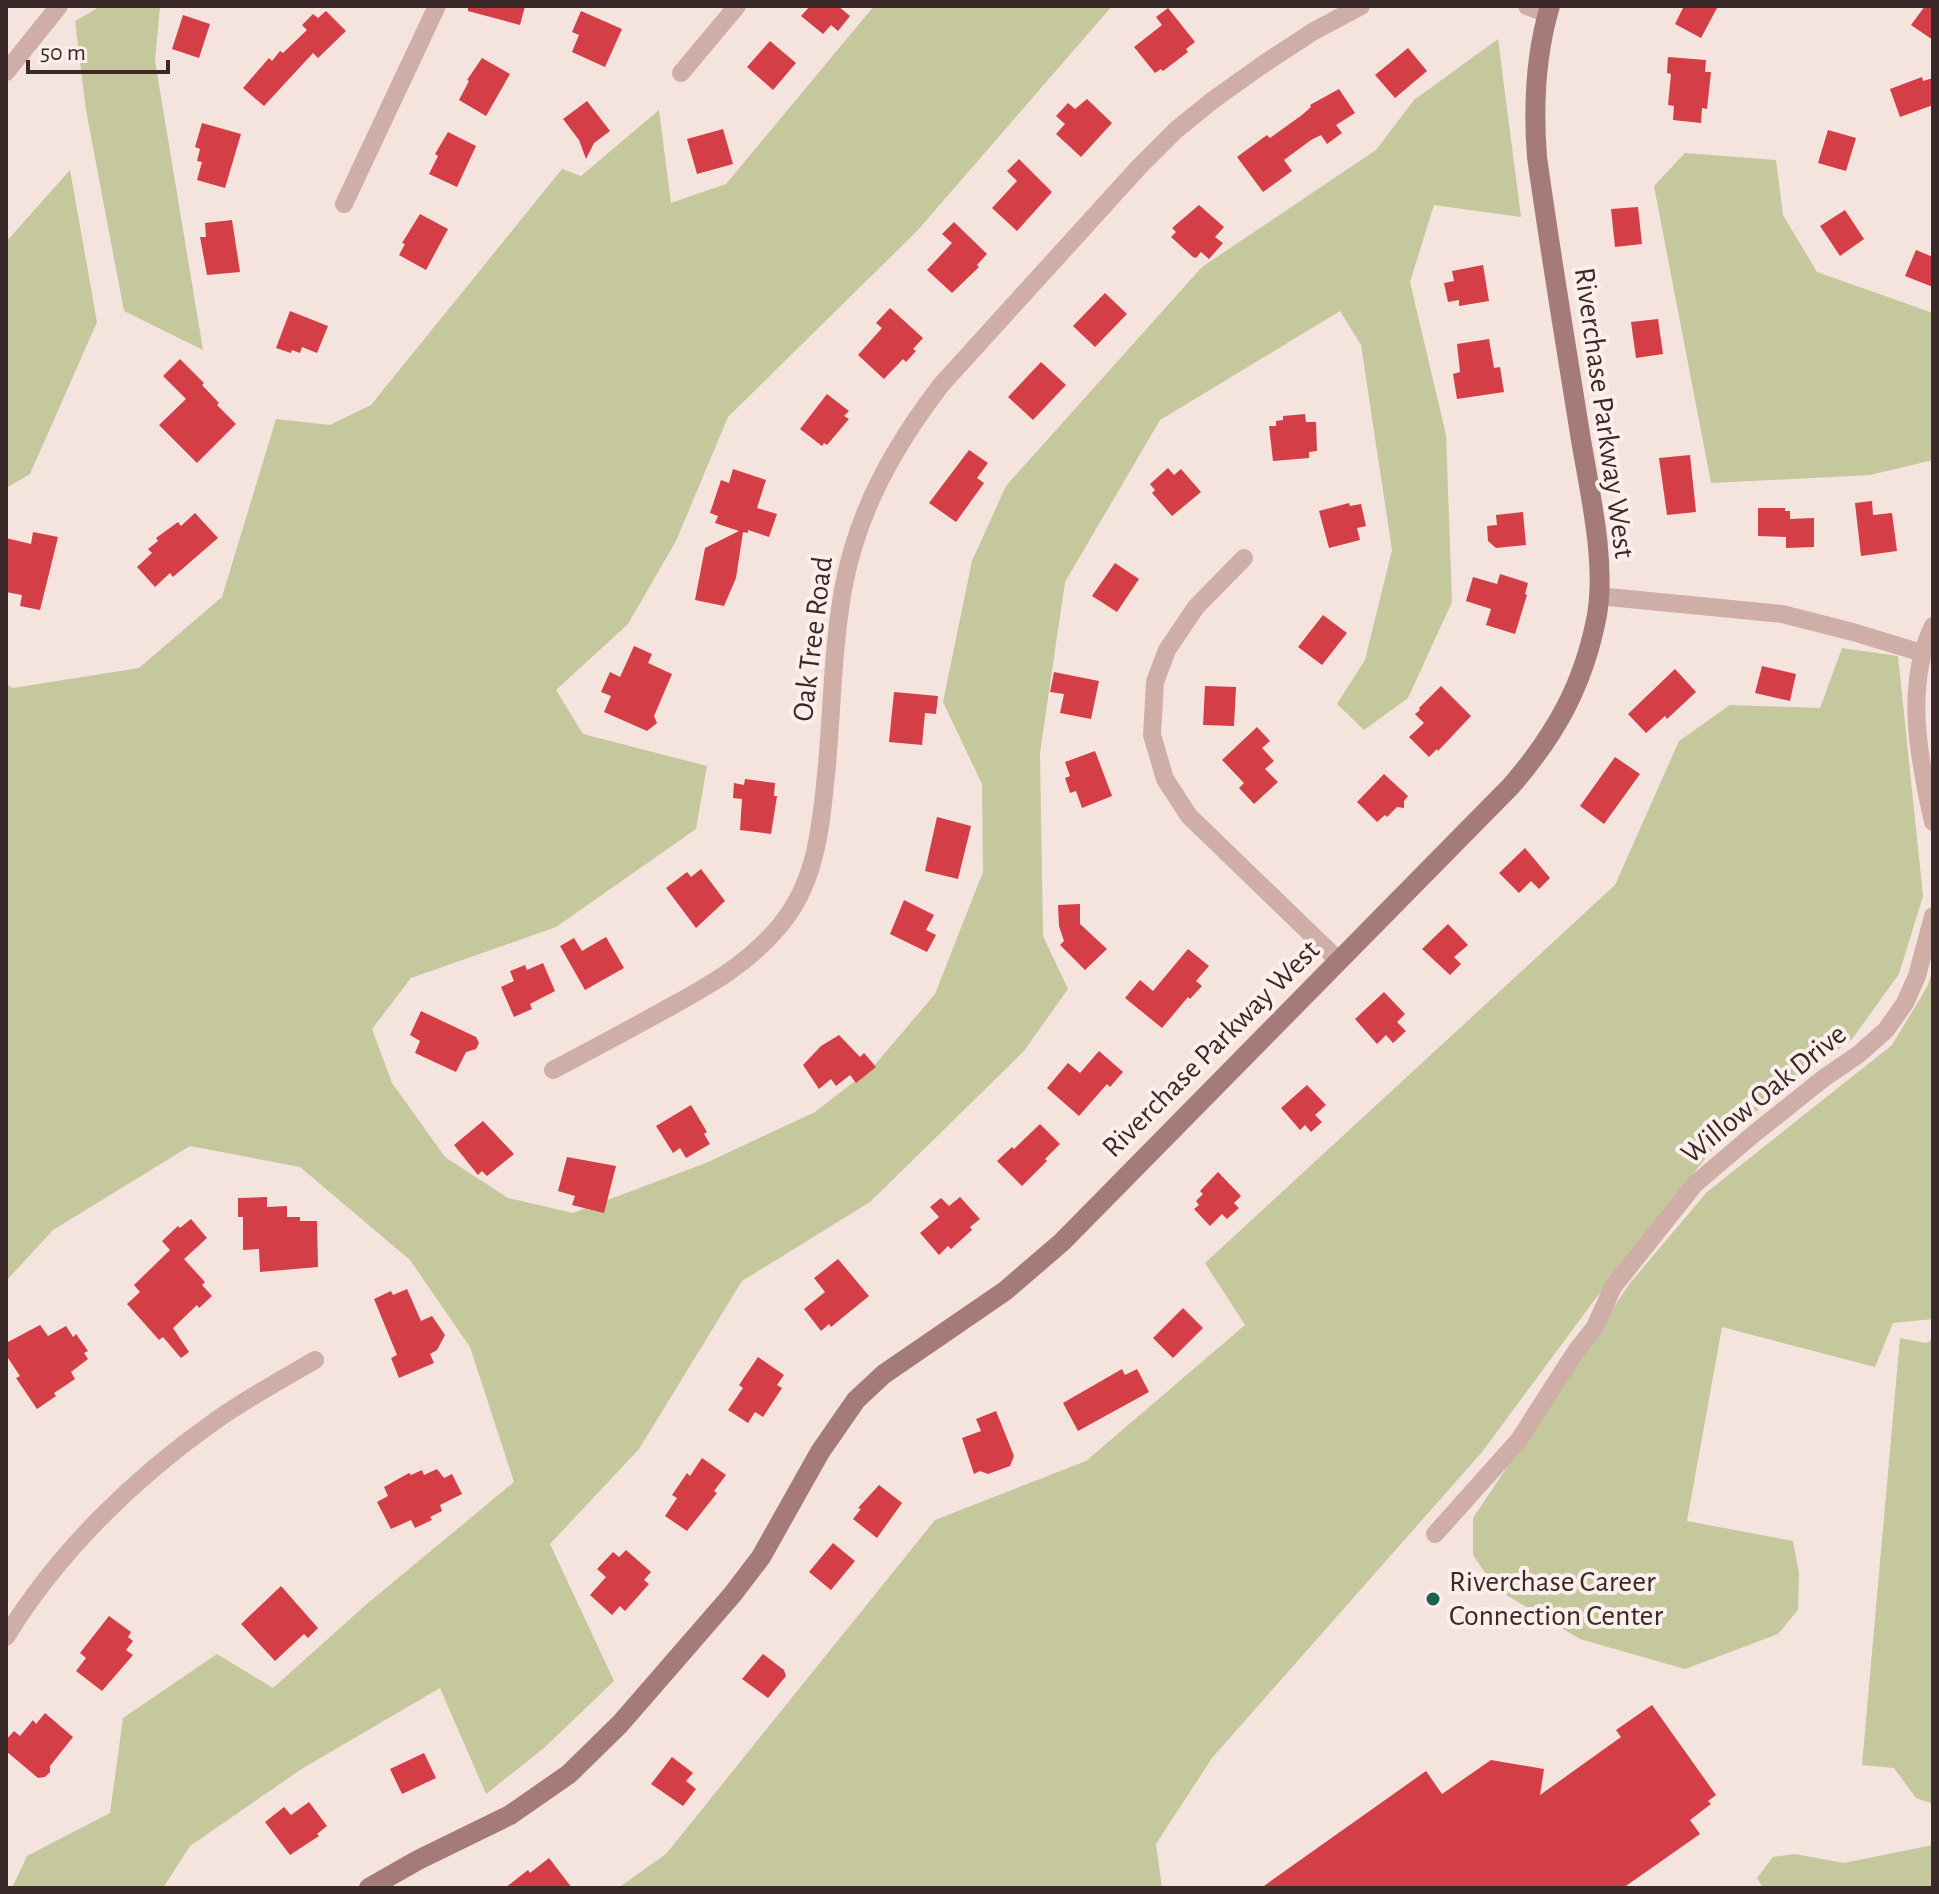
<svg xmlns="http://www.w3.org/2000/svg" width="1939" height="1894" font-family="'Alegreya Sans',sans-serif">
<rect width="100%" height="100%" fill="#f5e3de"/>
<path fill="#c5c79c" d="M101 6H160L155 61 203 350 124 311 86 110 75 21Z
M874 6H1112L917 231 728 417 676 541 628 624 556 690 583 734 707 766 696 829 556 927 411 978 372 1029 392 1083 445 1157 508 1198 573 1213 706 1163 815 1112 873 1067 935 994 983 872 982 784 943 702 972 561 1006 486 1202 267 1376 150 1414 100 1498 39 1521 217 1434 205 1410 282 1446 435 1452 602 1408 698 1364 730 1337 704 1365 660 1392 550 1361 345 1340 311 1160 420 1065 582 1040 753 1043 936 1068 989 1024 1051 870 1202 742 1281 639 1449 550 1544 614 1681 544 1748 486 1794 440 1688 303 1768 190 1846 163 1888H12L27 1856 110 1813 123 1718 217 1654 273 1688 368 1603 514 1482 470 1347 410 1260 300 1167 190 1146 53 1230 6 1281V684L13 688 139 668 222 597 276 419 330 425 371 405 562 169 581 176 659 110 671 203 726 184Z
M1685 153 1776 160 1783 215 1817 272 1933 313V460L1870 475 1711 483 1654 186Z
M70 170 97 322 30 474 6 488V242Z
M1842 648 1898 656 1923 896 1899 974 1852 1039 1722 1137 1593 1302 1482 1452 1212 1758 1156 1844 1162 1888H618L666 1854 935 1520 1086 1461 1245 1325 1205 1263 1615 885 1679 741 1730 705 1820 708Z
M1933 970V1319L1893 1323 1875 1367 1722 1327 1687 1521 1793 1541 1799 1573 1798 1610 1778 1634 1685 1669 1580 1639 1496 1589 1473 1555V1518L1630 1283 1707 1192 1892 1045 1927 987Z
M1900 1338 1926 1343 1933 1339V1804L1916 1798 1894 1768 1862 1765Z
M1933 1845V1888H1763L1757 1878 1773 1857 1795 1854 1844 1863Z"/>
<path fill="#d33e47" d="M468 6H525L520 25 468 11Z
M810 6H838L850 16 838 31 831 25 823 34 801 16Z
M1684 6H1718L1701 38 1675 24Z
M1925 6H1933V40L1911 25Z
M1168 8 1195 42 1186 49 1188 52 1163 71 1161 69 1155 73 1134 47 1162 25 1156 17Z
M326 11 346 31 318 58 313 53 264 106 243 88 269 58 272 61 280 51 283 53 307 30 302 25 313 14 318 18Z
M581 11 622 29 605 67 572 52 579 35 572 32Z
M183 15 210 24 199 58 172 49Z
M770 41 796 63 773 90 747 67Z
M1408 48 1427 71 1395 98 1375 75Z
M1668 57 1706 60 1705 72H1711L1707 109 1702 108 1701 123 1673 120 1674 106 1668 105 1671 74 1667 73Z
M482 58 510 74 486 116 459 100 469 81 467 80Z
M1922 77 1923 81 1933 78V105L1900 117 1890 89Z
M1339 89 1355 113 1336 125 1342 133 1327 144 1321 135 1311 140 1284 160 1292 171 1263 192 1237 157 1267 135 1270 138 1302 115 1311 107 1310 105Z
M1087 99 1112 123 1081 157 1056 134 1065 124 1056 116 1068 103 1075 109Z
M587 101 610 131 594 143 586 159 579 140 563 119Z
M202 123 241 134 225 188 197 180 202 162 197 161 200 149 195 147Z
M723 129 733 164 697 174 687 139Z
M1828 130 1856 138 1846 171 1818 163Z
M448 132 476 146 457 187 429 174 438 156 435 154Z
M1019 159 1052 192 1017 231 992 208 1017 181 1007 171Z
M1199 205 1224 227 1215 237 1223 243 1209 259 1201 252 1196 258 1193 257 1171 237 1176 232 1172 228Z
M1638 207 1642 244 1615 247 1611 209Z
M1845 210 1864 239 1840 256 1820 226Z
M420 214 448 229 426 270 399 255 405 244 402 243Z
M232 220 240 272 207 275 200 237H206L205 223Z
M954 222 987 254 977 265 979 267 952 293 927 270 952 243 942 234Z
M1916 250 1933 257V287L1905 276Z
M1483 265 1489 301 1459 306V300L1448 302 1444 283 1454 281 1452 271Z
M1105 293 1127 314 1095 347 1073 326Z
M890 308 923 338 913 349 916 351 906 362 903 359 884 379 858 355 882 328 876 323Z
M290 311 328 326 317 353 302 347 300 353 292 350 291 353 276 348Z
M1658 319 1663 354 1636 358 1631 322Z
M1489 339 1494 368 1500 367 1504 392 1457 399 1453 374 1460 372 1457 344Z
M180 359 204 383 202 385 219 403 217 405 236 424 197 463 159 425 186 399 163 376Z
M1041 362 1066 385 1033 420 1008 397Z
M827 394 849 411 844 416 849 419 827 445 824 443 822 446 800 429Z
M1305 414 1306 422H1316L1317 451 1309 452V458L1273 461 1269 426H1276V421L1283 420V416Z
M969 450 988 463 977 478 984 483 956 522 929 503Z
M1690 455 1696 512 1667 515 1659 458Z
M1168 468 1174 475 1181 469 1201 492 1172 516 1152 493 1155 490 1150 484Z
M733 469 766 480 757 508 777 514 769 537 748 530V533L743 532 736 578 724 606 695 600 705 548 739 531 715 523 718 516 710 513 721 480 729 483Z
M1872 501 1873 515 1892 513 1897 551 1861 556 1855 503Z
M1349 503 1350 506 1361 504 1366 526 1357 528 1360 540 1329 548 1319 511Z
M1758 508H1785V511H1790V519L1814 518V547L1786 548V537L1758 536Z
M1523 512 1526 545 1496 548 1488 541 1487 526 1497 525 1496 515Z
M195 513 218 538 173 577 170 573 155 587 137 567 152 553 148 549 158 541 156 538 178 522 181 526Z
M33 532 58 537 40 610 20 606 22 595 6 592V538L31 544Z
M1115 563 1139 579 1117 612 1092 596Z
M1500 574 1528 583 1525 594 1527 595 1515 634 1486 625 1491 609 1466 601 1473 577 1497 584Z
M1323 615 1347 633 1322 665 1298 647Z
M634 646 652 654 648 663 672 674 654 716 657 723 647 731 604 712 611 696 601 692 610 672 620 677Z
M1762 666 1796 674 1790 701 1755 693Z
M1675 669 1696 692 1667 719 1665 716 1646 733 1628 714Z
M1054 672 1099 681 1091 719 1060 713 1064 694 1050 692Z
M1205 686 1236 687 1234 726 1203 725Z
M1441 686 1471 716 1438 751 1437 749 1429 757 1409 737 1424 723 1415 714 1420 710 1419 708Z
M894 692 938 696 936 714 925 713 922 745 889 742Z
M1257 727 1270 741 1262 748 1274 761 1265 769 1278 782 1254 804 1239 788 1244 783 1222 760Z
M1095 751 1112 796 1082 808 1076 791 1070 793 1065 778 1070 776 1065 762Z
M1615 757 1640 774 1604 824 1580 806Z
M1384 774 1408 796 1404 801V808L1397 807 1387 817 1385 815 1377 822 1357 802Z
M745 779 775 783 774 796H777L771 834 740 830 742 799 733 798 734 783 744 785Z
M937 817 971 826 958 879 925 871Z
M1525 848 1550 878 1539 889 1531 881 1519 893 1499 873Z
M701 869 725 901 696 928 666 888 687 872 691 877Z
M904 900 934 915 926 930 936 935 927 952 890 934Z
M1080 904V924L1107 949 1085 970 1060 945 1064 941 1059 926 1058 905Z
M1448 924 1468 945 1454 957 1461 964 1450 975 1422 949Z
M606 937 624 968 585 990 560 946 574 938 582 951Z
M1188 949 1209 966 1196 981 1202 986 1190 999 1188 997 1162 1028 1125 998 1140 980 1153 991Z
M543 963 555 991 530 1004 532 1009 514 1017 501 987 514 981 510 971 525 965 527 970Z
M1384 992 1405 1014 1397 1022 1406 1031 1393 1043 1386 1035 1377 1044 1355 1019Z
M421 1011 476 1037 479 1043 476 1049 466 1052 456 1072 415 1053 420 1041 410 1035Z
M839 1035 860 1057 864 1053 876 1067 856 1083 850 1075 836 1086 831 1079 819 1089 803 1065 821 1046Z
M1099 1051 1123 1072 1110 1087 1107 1084 1079 1116 1047 1088 1068 1063 1080 1073Z
M1307 1085 1326 1105 1315 1115 1322 1122 1311 1132 1305 1125 1300 1130 1281 1108Z
M691 1105 707 1132 704 1134 710 1144 686 1158 680 1148 673 1153 656 1126Z
M483 1121 514 1154 487 1176 482 1171 478 1175 454 1145Z
M1040 1124 1060 1144 1045 1159 1047 1161 1022 1186 997 1161 1012 1147 1014 1149Z
M567 1157 616 1166 604 1213 572 1205 575 1196 558 1191Z
M1218 1172 1241 1196 1234 1203 1239 1208 1227 1219 1222 1214 1210 1226 1194 1209 1199 1205 1196 1201 1203 1194 1200 1191Z
M267 1197V1207L287 1206V1217H300V1221H317L318 1267 260 1272 259 1249 243 1250V1217H238V1198Z
M960 1197 980 1219 970 1227 972 1230 951 1249 948 1246 939 1255 920 1233 939 1217 930 1207 941 1198 949 1206Z
M191 1219 207 1238 184 1259 205 1282 202 1285 212 1296 199 1308 197 1305 173 1328 189 1352 181 1358 163 1337 159 1340 127 1304 140 1292 134 1285 170 1250 162 1241 178 1226 180 1228Z
M838 1259 869 1296 831 1327 829 1324 821 1331 804 1309 825 1292 814 1278Z
M407 1289 421 1321 432 1316 445 1335 437 1350 430 1354 434 1363 399 1378 391 1358 397 1355 374 1299 391 1291 393 1295Z
M1183 1308 1203 1328 1173 1358 1153 1338Z
M40 1325 48 1336 66 1326 73 1337 76 1334 88 1351 84 1353 88 1359 71 1372 75 1379 54 1393 56 1396 37 1409 16 1378 20 1376 6 1355V1343Z
M758 1357 784 1375 777 1385 782 1388 763 1417 755 1412 748 1423 728 1410 743 1388 739 1385Z
M1122 1369 1125 1375 1137 1369 1149 1392 1078 1431 1063 1403Z
M996 1411 1014 1456 1010 1466 988 1474 980 1471 974 1474 962 1438 981 1431 976 1419Z
M702 1458 726 1475 714 1491 717 1493 687 1531 665 1516 677 1498 672 1495 687 1473 690 1476Z
M437 1469 444 1478 452 1474 462 1494 440 1505 442 1511 430 1517 432 1520 415 1528 411 1520 391 1529 377 1502 388 1496 384 1487 409 1473 411 1475 422 1470 424 1475Z
M879 1485 902 1503 877 1538 853 1519 861 1509 858 1508Z
M833 1543 855 1561 831 1590 809 1572Z
M626 1550 651 1572 644 1580 649 1584 625 1611 620 1606 612 1615 590 1595 606 1577 597 1569 613 1552 619 1557Z
M281 1586 318 1628 308 1638 304 1634 275 1661 241 1624Z
M109 1616 131 1632 128 1637 133 1641 126 1650 133 1655 102 1691 76 1671 86 1658 80 1653Z
M763 1654 784 1670 786 1676 768 1698 742 1679Z
M1652 1705 1716 1795 1708 1801 1711 1804 1690 1820 1700 1834 1623 1888H1261L1426 1771 1442 1794 1491 1760 1544 1769 1540 1795 1621 1737 1616 1730Z
M45 1713 73 1737 50 1766V1772L45 1777 38 1778 6 1751V1740L14 1731 20 1736 33 1720 36 1724Z
M424 1753 436 1778 402 1794 390 1769Z
M672 1757 693 1773 686 1781 696 1789 683 1806 651 1784Z
M309 1802 327 1826 317 1834 319 1836 290 1855 265 1822 284 1807 291 1815Z
M549 1858 572 1888H505L528 1870 530 1873Z"/>
<g fill="none" stroke-linecap="round" stroke-linejoin="round">
<path stroke="#cfaea8" stroke-width="18" d="M1527 6 1548 14
M6 72 59 6
M681 73 737 6
M344 204 437 6
M1244 558 1196 607 1167 650 1155 682 1152 735 1165 779 1189 816 1339 961
M1598 596 1782 614 1853 632 1922 653
M1933 626C1904 685 1919 760 1933 822
M553 1070C593 1049 632 1028 670 1007 710 985 747 964 777 929 818 883 821 823 827 765 832 707 833 647 843 590 857 512 893 448 941 385L1139 167 1176 130 1213 100 1265 63 1314 31 1361 6
M1435 1534 1519 1440 1576 1351 1595 1327 1613 1287 1695 1184 1755 1133 1824 1078 1859 1054 1886 1030 1905 1003 1917 976 1933 916
M6 1637C58 1552 134 1478 215 1421 247 1398 281 1380 315 1360"/>
<path stroke="#a47b79" stroke-width="20" d="M369 1888 418 1860 510 1815 569 1774 620 1724 732 1595 761 1557 820 1452 856 1400 884 1374 1005 1291 1062 1242 1511 786C1556 734 1584 684 1597 615 1606 561 1590 494 1581 440 1566 346 1550 251 1537 157 1533 105 1535 56 1550 6"/>
</g>
<circle fill="#196251" stroke="#fcefeb" stroke-width="3" cx="1433" cy="1599" r="8"/>
<g text-anchor="middle" dominant-baseline="central" stroke-width="8" stroke-linejoin="round" paint-order="stroke">
<g font-size="30" fill="#3b2929" stroke="#fcefeb">
<text transform="translate(1604 413) rotate(82)">Riverchase Parkway West</text>
<text transform="translate(813 639) rotate(-83)">Oak Tree Road</text>
<text transform="translate(1211 1049) rotate(-45)">Riverchase Parkway West</text>
<text transform="translate(1764 1094) rotate(-39)">Willow Oak Drive</text>
</g>
<g font-size="30" fill="#3b2929" stroke="#fcefeb" text-anchor="start">
<text x="1449" y="1582">Riverchase Career<tspan x="1449" dy="34">Connection Center</tspan></text>
</g>
</g>
<rect width="1939" height="1894" fill="none" stroke="#3b2929" stroke-width="16"/>
<path d="M28 60v12h140v-12" fill="none" stroke="#3b2929" stroke-width="4"/>
<text x="40" y="60" font-size="24" fill="#3b2929" stroke="#fcefeb" stroke-width="6" paint-order="stroke">50 m</text>
</svg>
